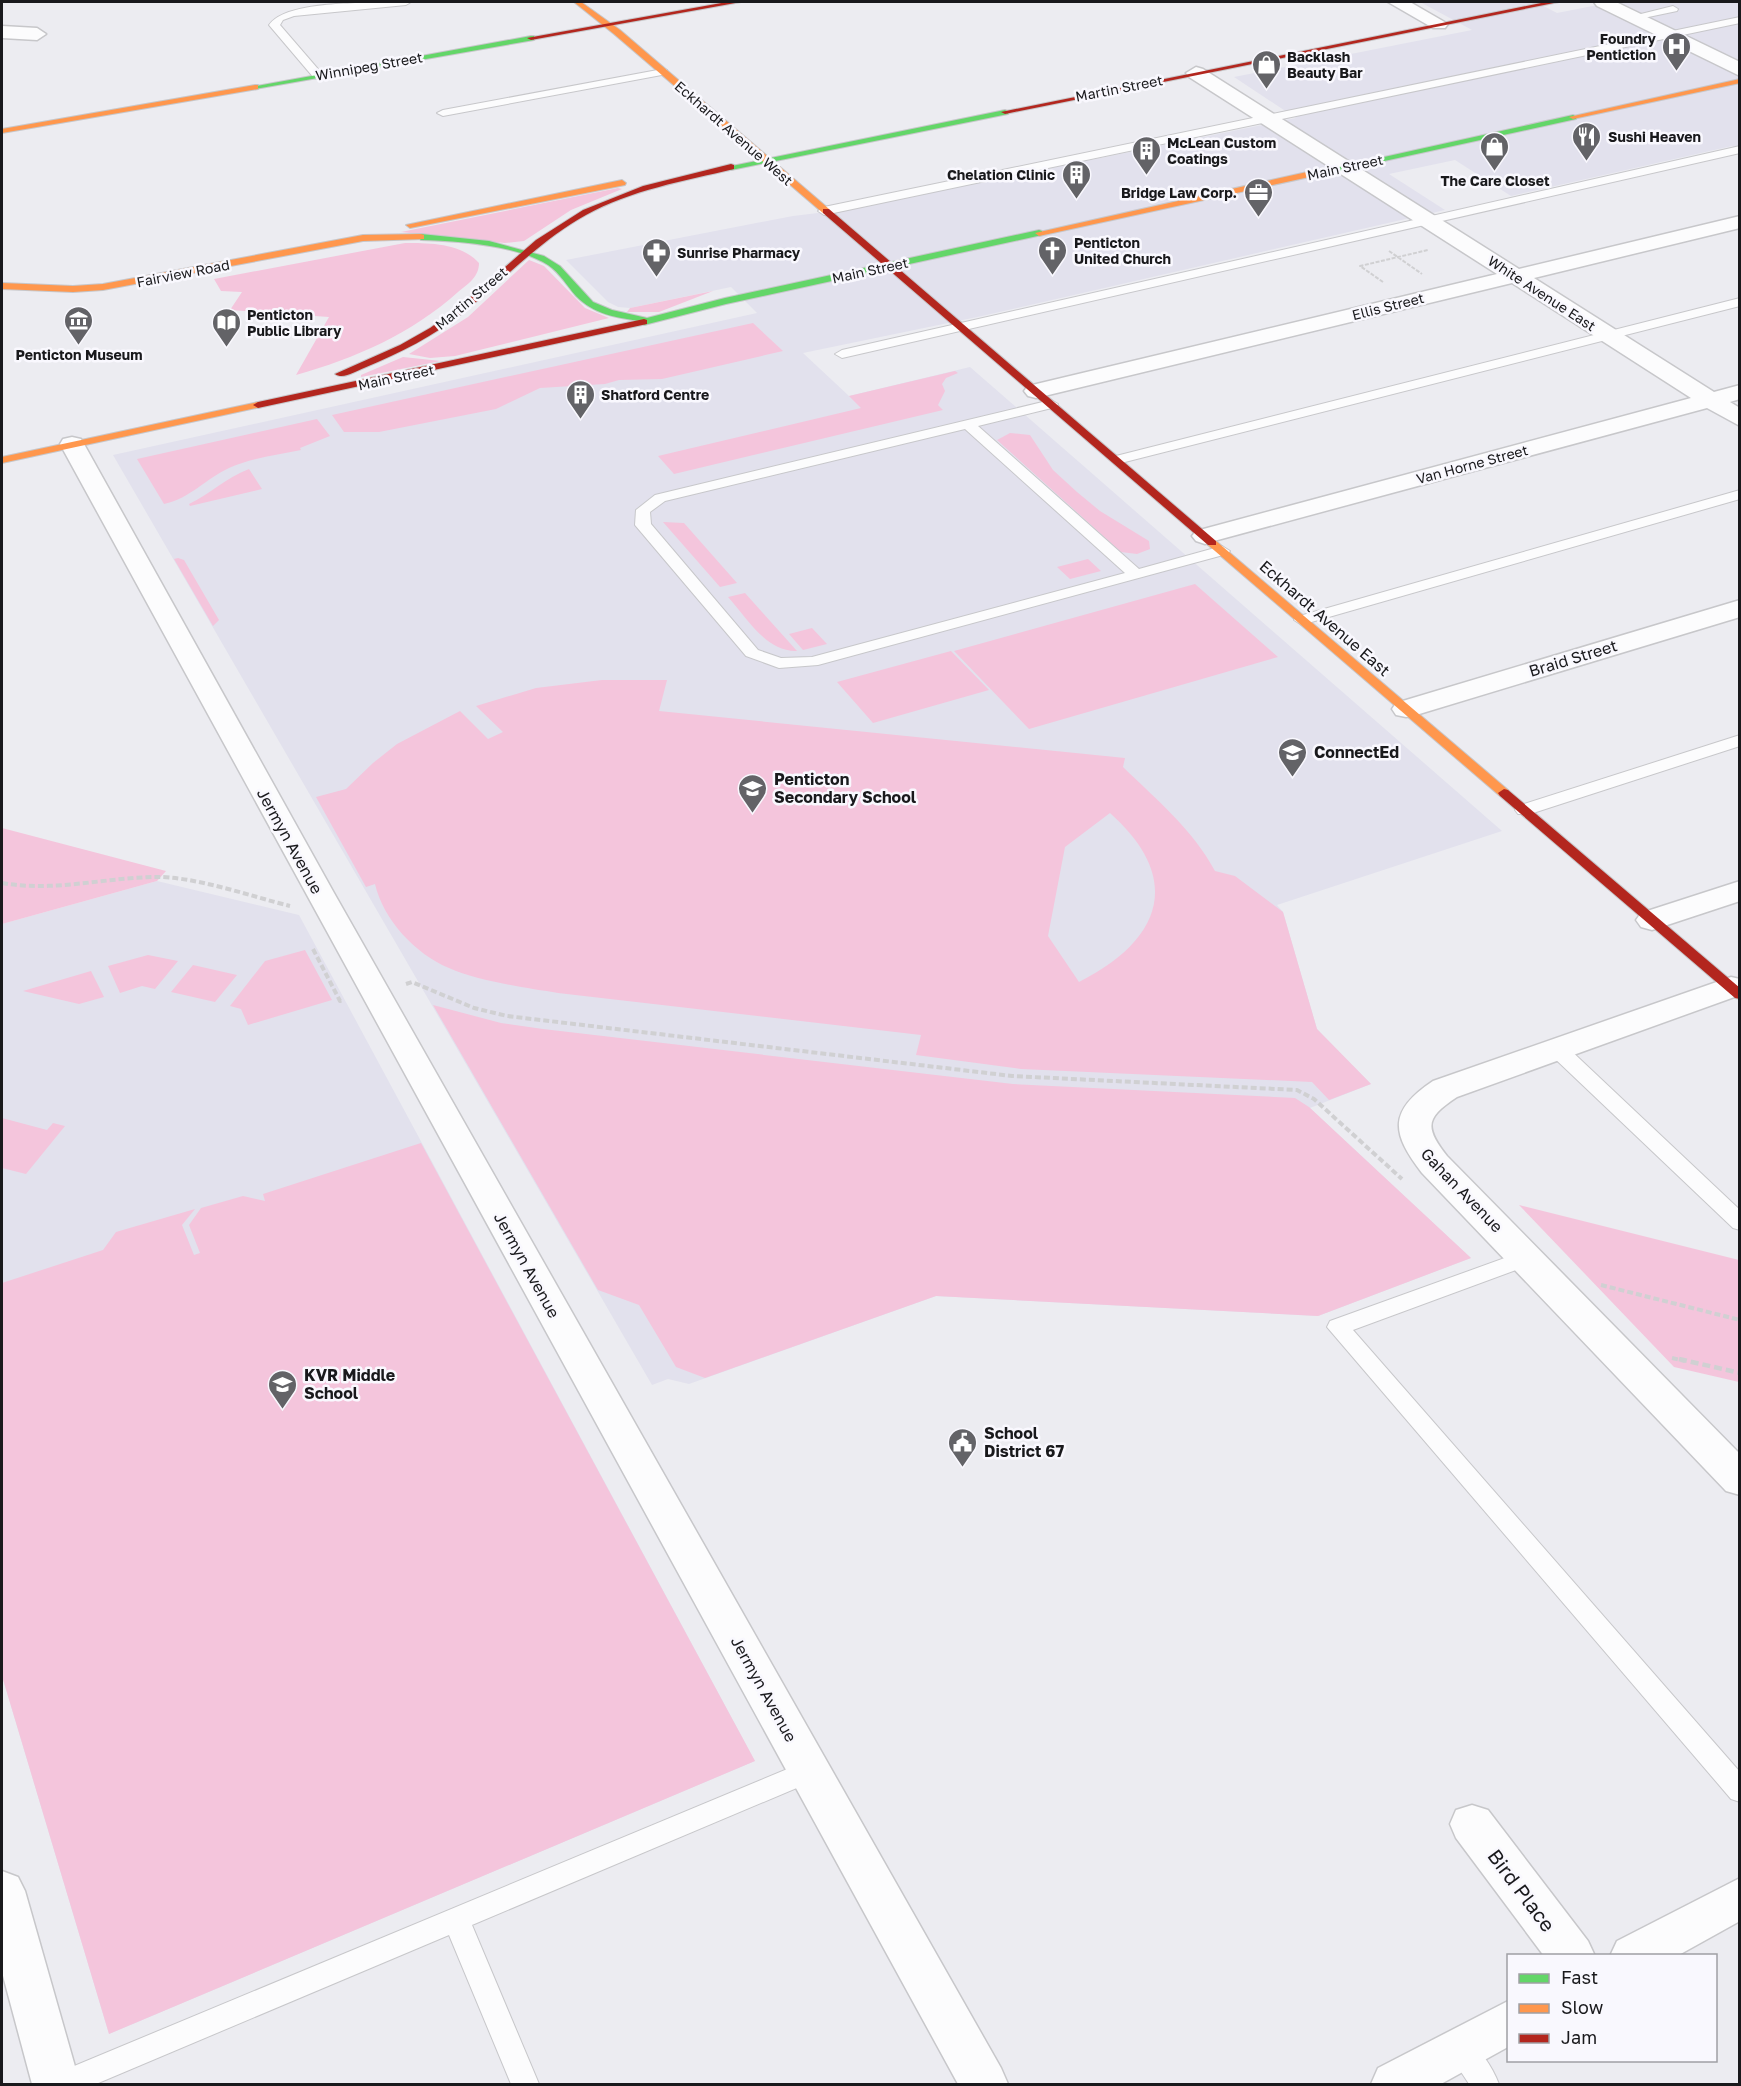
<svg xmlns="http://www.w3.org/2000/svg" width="1741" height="2086" font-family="'Golos Text',sans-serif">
<rect width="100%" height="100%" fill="#ececf1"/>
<path fill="#e2e1ed" d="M1420 2H1536L1557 13 1613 2H1739V150L1732 146 1511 196 1455 160 1389 174 1445 210 982 316 803 353 849 396 970 367 1502 831 1277 905 1283 912 1317 1029 1371 1084 1310 1108 1471 1258 1318 1316 936 1296 689 1384 668 1379 652 1385 113 455 757 313 731 287 630 308 618 307 608 302 566 260 793 216 851 209 1296 118 1234 77 1472 30Z
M157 881 299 915 755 1761 109 2034 2 1676V924Z"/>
<path fill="#f4c5dc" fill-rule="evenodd" d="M618 188 622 189 571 210 524 241 505 243 401 232Z
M405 243C430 243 461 243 479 263 479 277 468 284 458 292 411 334 356 358 296 375L329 317 230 310 242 292 221 291 214 279Z
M529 260 544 266 585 308 609 318 455 356 430 358 409 354 468 317Z
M713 291 659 312H627L630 308Z
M753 323 783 351 662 379 619 380 605 384 540 388 496 409 379 432H344L332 415Z
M403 357 441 361 361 377V375Z
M955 371 958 373 946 378 942 384 945 391 938 405 943 410 674 474 658 456 861 408 849 396Z
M317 419 330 436 300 448 301 450C277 455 251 458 229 468 205 479 191 498 164 504L137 459Z
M1010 433 1030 435 1053 470 1077 492 1100 511 1149 541 1150 549 1137 554 1121 552 997 440Z
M249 469 262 489 190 506 189 504C210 494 227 477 249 469Z
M663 522 684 523 737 583 720 587Z
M178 558 184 560 219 620 213 626 174 559Z
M1088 559 1101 571 1070 579 1057 567Z
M1195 584 1278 657 1029 729 954 651Z
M745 593 797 651C766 652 748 619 728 597Z
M812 628 827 644 803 650 789 634Z
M951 651 989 690 873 723 837 682Z
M602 680H667L659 711 1125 758 1123 767C1157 800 1193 830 1215 871L1235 876 1283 912 1317 1029 1371 1084 1329 1100 1312 1082 1021 1069 916 1055 921 1035 558 993C526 988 478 981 449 968 415 954 383 919 375 884L366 887 316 797 346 789 373 763 397 744 460 711 488 739 503 732 476 706 536 688ZM1110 813C1184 879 1162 940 1079 982L1048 936 1065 847Z
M2 828 166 871 157 881 2 924Z
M305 950 332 1000 248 1025 241 1009 230 1006 265 961Z
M148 955 178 961 155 989 142 986 120 993 108 966Z
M193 965 237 975 215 1002 171 992Z
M91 971 104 997 79 1004 23 991Z
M433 1005 501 1023 543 1029 1013 1084 1295 1098 1309 1107 1471 1258 1318 1316 936 1296 705 1378 676 1367 639 1305 598 1290Z
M2 1118 47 1130 53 1123 65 1126 26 1174 2 1168Z
M421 1143 755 1761 109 2034 2 1676V1283L103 1250 116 1232 195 1209 182 1225 194 1255 200 1253 189 1225 201 1208 243 1196 265 1201 263 1194Z
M1519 1205 1739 1260V1382L1674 1367Z"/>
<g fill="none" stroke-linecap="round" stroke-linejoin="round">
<defs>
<path id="lane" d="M378 2H411L406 5 294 16 283 20 280 25 324 76 318 79 314 78 269 25C285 2 350 4 378 2Z
M1673 6 1678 9 1677 11 1634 20 1629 17Z
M1740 17V23L824 215 818 211 824 207Z
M663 69 667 70V74L443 116 437 113 443 110Z
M1740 146V153L842 358 835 354 842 350Z
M1740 298V306L1117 464 1110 460 1112 457Z
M1051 400 1058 404 1056 407 978 426 1139 569 1222 546 1230 551 1227 554 818 665 779 668 746 656 635 525 636 510 655 495ZM965 429 1125 573 812 657 781 658 758 650 651 524 650 512 665 501Z
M1740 490V499L1308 623 1302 625 1294 620 1296 617Z
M1740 735V746L1530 814H1518L1515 810 1518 806Z
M1558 1044 1565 1045 1740 1210V1230L1733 1228 1551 1055 1548 1050 1551 1045Z
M1527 1250 1535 1253 1538 1258 1535 1263 1353 1330 1740 1772V1802L1731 1799 1327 1327 1330 1321Z
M809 1760 818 1763 822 1771 818 1779 472 1925 539 2084H511L449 1935 96 2084H51L55 2074Z
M1460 2036C1477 2042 1493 2068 1499 2084H1469L1446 2049 1450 2040Z"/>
<path id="street" d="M1388 2H1410L1448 24 1445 28H1433Z
M1594 2H1616L1740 62V76L1597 6Z
M2 26 37 28 46 34 37 40 2 38Z
M1196 67 1203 69 1519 269 1740 216V228L1534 278 1714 392 1740 385V399L1730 402 1740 408V426L1707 408 1214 541 1205 544 1196 541 1192 536 1196 531 1691 398 1512 283 1036 398 1028 396 1024 391 1028 386 1497 274 1189 77 1186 73Z
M72 437 81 439 84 444 334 893 1001 2068 1008 2084H958L60 444 63 439Z
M1740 600V617L1416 715 1406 717 1396 715 1392 709 1396 703Z
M1740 881V901L1652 930 1641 927 1636 920 1641 913Z
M1731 977 1740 979V995L1457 1097C1427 1117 1423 1126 1447 1156L1740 1454V1495L1726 1491 1422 1173C1391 1133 1388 1111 1433 1081Z
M1472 1805 1488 1810 1588 1941 1595 1956H1544L1456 1838 1450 1824 1456 1810Z
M2 1871 18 1877 25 1891 80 2084H32L2 1972Z
M1740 1878V1921L1677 1956H1610L1617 1941Z
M1508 2001V2047L1441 2084H1371L1378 2068Z"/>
<path id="fast" d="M531 36H534V40L255 89 251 87Z
M1005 110 1009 112 1008 114 731 170 727 167Z
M1573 115 1577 117 1576 119 1334 172 1330 169Z
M1039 230 1042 231V235L726 304 644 325 640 321C617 318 593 314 576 296 567 286 560 273 548 265 516 245 458 241 421 240L417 237 421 234 489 241 544 256 560 266 593 302 612 310 647 318 725 298Z"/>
<path id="slow" d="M574 2H581L620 30 829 209V213H823L614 34Z
M1740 79V83L1573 119 1569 117Z
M255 85H258V89L2 133V129Z
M1334 166 1337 167V171L1039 236 1035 233Z
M622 180 626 183 625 185 410 228 406 225Z
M421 234 424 235V239L363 241 103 290 73 292 2 289V283L73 286 103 284 363 235Z
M258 402 261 403V407L2 463V457Z
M1212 540 1216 541 1508 790 1510 793 1508 796H1500L1208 545V541Z"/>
<path id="jam" d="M727 2H741L531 40 527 38Z
M1546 2H1559L1005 114 1001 112Z
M731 164 734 165V169C684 181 631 190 586 215 539 241 505 279 464 312 434 336 400 353 364 368 356 371 343 380 335 374L400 345 430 328 458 308 536 240 583 210 643 186Z
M823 209H829L1216 541V545H1208L823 213Z
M644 319 647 320V324L258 408 253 405 258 402Z
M1504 789 1508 790 1740 988V999L1735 998 1500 796 1498 793Z"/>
</defs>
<use href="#lane" stroke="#c7c7ca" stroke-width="2"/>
<use href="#street" stroke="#c7c7ca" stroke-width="3"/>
<use href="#fast" stroke="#c7c7ca" stroke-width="2"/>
<use href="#slow" stroke="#c7c7ca" stroke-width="2"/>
<use href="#jam" stroke="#c7c7ca" stroke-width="2"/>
<path stroke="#d0d0d2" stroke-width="2" stroke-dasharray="4 1.5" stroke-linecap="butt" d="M1389 251 1422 274
M1383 282 1360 266 1428 250"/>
<path stroke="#d0d0d2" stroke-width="4" stroke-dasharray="6 3" stroke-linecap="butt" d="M2 883C53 892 103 878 154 877 194 876 250 896 290 906
M313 949 340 1001 344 1000
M406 984 412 982 474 1008 507 1016 1012 1076 1297 1090 1314 1099 1402 1179
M1601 1285 1740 1320
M1672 1358 1685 1361"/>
<path stroke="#d0d0d2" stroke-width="4.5" stroke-dasharray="8 4" stroke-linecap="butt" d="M1679 1359 1740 1373"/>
<use href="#lane" fill="#fcfcfd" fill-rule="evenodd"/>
<use href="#street" fill="#fcfcfd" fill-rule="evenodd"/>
<use href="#fast" fill="#63d668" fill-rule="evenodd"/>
<use href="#slow" fill="#ff974d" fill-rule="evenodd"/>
<use href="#jam" fill="#b3261e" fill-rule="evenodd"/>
</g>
<defs>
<symbol id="hospital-pin" viewBox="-11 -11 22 30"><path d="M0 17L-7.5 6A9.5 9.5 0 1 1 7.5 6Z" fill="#636367" stroke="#f9f8fe"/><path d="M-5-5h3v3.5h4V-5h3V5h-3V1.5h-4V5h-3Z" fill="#fff"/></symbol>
<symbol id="shop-pin" viewBox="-11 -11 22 30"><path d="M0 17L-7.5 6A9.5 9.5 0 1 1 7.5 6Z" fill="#636367" stroke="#f9f8fe"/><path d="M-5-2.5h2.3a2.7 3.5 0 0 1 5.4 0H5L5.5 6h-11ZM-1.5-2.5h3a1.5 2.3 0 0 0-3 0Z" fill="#fff"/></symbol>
<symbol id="restaurant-pin" viewBox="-11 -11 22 30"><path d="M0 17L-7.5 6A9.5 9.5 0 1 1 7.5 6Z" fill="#636367" stroke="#f9f8fe"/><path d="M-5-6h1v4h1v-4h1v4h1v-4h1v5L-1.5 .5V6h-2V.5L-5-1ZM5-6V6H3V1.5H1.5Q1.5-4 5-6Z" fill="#fff"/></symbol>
<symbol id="building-pin" viewBox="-11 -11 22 30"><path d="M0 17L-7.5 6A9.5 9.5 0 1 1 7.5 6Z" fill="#636367" stroke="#f9f8fe"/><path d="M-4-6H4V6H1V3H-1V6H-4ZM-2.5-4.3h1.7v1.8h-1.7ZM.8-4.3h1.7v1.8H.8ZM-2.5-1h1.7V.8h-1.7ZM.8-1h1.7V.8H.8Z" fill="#fff"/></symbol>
<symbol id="office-pin" viewBox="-11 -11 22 30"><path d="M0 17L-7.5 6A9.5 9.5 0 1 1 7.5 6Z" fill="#636367" stroke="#f9f8fe"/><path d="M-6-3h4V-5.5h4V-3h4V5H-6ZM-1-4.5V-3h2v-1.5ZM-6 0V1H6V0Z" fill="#fff"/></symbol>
<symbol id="church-pin" viewBox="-11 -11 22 30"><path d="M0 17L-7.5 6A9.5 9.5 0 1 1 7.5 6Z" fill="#636367" stroke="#f9f8fe"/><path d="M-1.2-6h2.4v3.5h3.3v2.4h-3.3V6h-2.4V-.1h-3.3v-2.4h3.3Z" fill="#fff"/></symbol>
<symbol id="pharmacy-pin" viewBox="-11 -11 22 30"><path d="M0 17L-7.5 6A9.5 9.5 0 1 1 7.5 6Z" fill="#636367" stroke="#f9f8fe"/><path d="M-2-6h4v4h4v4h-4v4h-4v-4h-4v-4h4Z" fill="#fff"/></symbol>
<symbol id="museum-pin" viewBox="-11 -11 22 30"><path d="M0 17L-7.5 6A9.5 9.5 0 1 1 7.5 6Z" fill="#636367" stroke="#f9f8fe"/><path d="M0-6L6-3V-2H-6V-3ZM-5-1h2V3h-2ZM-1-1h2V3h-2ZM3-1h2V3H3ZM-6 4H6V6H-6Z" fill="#fff"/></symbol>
<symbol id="library-pin" viewBox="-11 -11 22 30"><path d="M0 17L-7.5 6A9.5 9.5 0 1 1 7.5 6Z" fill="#636367" stroke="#f9f8fe"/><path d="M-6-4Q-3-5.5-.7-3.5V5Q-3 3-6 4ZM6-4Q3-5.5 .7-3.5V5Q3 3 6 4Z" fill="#fff"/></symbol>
<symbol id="school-pin" viewBox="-11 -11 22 30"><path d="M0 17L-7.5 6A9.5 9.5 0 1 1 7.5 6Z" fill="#636367" stroke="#f9f8fe"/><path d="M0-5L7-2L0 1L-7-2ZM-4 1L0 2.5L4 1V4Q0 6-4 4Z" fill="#fff"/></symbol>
<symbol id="civic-pin" viewBox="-11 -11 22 30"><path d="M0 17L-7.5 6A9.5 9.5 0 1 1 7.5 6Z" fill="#636367" stroke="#f9f8fe"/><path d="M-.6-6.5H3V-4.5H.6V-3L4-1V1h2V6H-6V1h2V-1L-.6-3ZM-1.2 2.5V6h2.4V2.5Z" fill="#fff"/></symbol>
</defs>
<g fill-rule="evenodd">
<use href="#hospital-pin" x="1660" y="30" width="33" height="45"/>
<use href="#shop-pin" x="1250" y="48" width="33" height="45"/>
<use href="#restaurant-pin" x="1570" y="120" width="33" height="45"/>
<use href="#shop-pin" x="1478" y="130" width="33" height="45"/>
<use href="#building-pin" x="1130" y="134" width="33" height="45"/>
<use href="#building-pin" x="1060" y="158" width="33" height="45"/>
<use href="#office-pin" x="1242" y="176" width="33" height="45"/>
<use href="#church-pin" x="1036" y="234" width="33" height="45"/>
<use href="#pharmacy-pin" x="640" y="236" width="33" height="45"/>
<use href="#museum-pin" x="62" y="304" width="33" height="45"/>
<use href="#library-pin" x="210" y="306" width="33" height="45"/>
<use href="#building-pin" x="564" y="378" width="33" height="45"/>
<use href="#school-pin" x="1276" y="736" width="33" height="45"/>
<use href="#school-pin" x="736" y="772" width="33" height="45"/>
<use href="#school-pin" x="266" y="1368" width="33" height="45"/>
<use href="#civic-pin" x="946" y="1426" width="33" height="45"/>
</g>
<g text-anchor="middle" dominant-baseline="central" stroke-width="5" stroke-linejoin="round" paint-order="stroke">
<g font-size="14" font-weight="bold" fill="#19191c" stroke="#f9f8fe" text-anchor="start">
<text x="1656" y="38" text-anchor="end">Foundry<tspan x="1656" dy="16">Pentiction</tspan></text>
<text x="1287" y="56">Backlash<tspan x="1287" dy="16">Beauty Bar</tspan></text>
<text x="1608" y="136">Sushi Heaven</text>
<text x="1167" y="142">McLean Custom<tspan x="1167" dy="16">Coatings</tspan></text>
<text x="1055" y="174" text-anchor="end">Chelation Clinic</text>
<text x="1495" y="180" text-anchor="middle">The Care Closet</text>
<text x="1237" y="192" text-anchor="end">Bridge Law Corp.</text>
<text x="1074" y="242">Penticton<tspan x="1074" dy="16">United Church</tspan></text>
<text x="677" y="252">Sunrise Pharmacy</text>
<text x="247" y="314">Penticton<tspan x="247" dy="16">Public Library</tspan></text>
<text x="79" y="354" text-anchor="middle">Penticton Museum</text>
<text x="601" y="394">Shatford Centre</text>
</g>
<g font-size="14" fill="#19191c" stroke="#f9f8fe">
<text transform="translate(369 66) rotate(-10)">Winnipeg Street</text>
<text transform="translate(1119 88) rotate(-11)">Martin Street</text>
<text transform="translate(734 133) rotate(41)">Eckhardt Avenue West</text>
<text transform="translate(1345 167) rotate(-12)">Main Street</text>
<text transform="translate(870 270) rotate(-12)">Main Street</text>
<text transform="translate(183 273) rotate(-11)">Fairview Road</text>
<text transform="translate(1542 293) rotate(33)">White Avenue East</text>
<text transform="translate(471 298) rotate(-40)">Martin Street</text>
<text transform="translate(1388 306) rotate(-14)">Ellis Street</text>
<text transform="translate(396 377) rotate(-12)">Main Street</text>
<text transform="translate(1472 464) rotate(-15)">Van Horne Street</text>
</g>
<g font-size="16" fill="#19191c" stroke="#f9f8fe">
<text transform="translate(1325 618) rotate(41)">Eckhardt Avenue East</text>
<text transform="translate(1573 658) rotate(-17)">Braid Street</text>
<text transform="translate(290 841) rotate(61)">Jermyn Avenue</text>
<text transform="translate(1462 1190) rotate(46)">Gahan Avenue</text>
<text transform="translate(527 1265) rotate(61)">Jermyn Avenue</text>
<text transform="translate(764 1689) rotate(61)">Jermyn Avenue</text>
</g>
<g font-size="16" font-weight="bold" fill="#19191c" stroke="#f9f8fe" text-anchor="start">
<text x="1314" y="752">ConnectEd</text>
<text x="774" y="779">Penticton<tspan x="774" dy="18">Secondary School</tspan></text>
<text x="304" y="1375">KVR Middle<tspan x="304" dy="18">School</tspan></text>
<text x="984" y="1433">School<tspan x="984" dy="18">District 67</tspan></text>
</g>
<g font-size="20" fill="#19191c" stroke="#f9f8fe">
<text transform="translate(1522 1890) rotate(53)">Bird Place</text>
</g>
</g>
<rect width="1741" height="2086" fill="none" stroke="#19191c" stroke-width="6"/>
<rect x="1507" y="1954" width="210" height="108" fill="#f9f8fe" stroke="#9f9fa4" stroke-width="1.5"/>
<rect x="1519" y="1974" width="30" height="9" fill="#63d668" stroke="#9f9fa4" stroke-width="1.5"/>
<text x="1561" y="1984" font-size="18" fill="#19191c">Fast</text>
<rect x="1519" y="2004" width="30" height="9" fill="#ff974d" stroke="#9f9fa4" stroke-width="1.5"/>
<text x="1561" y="2014" font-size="18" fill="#19191c">Slow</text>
<rect x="1519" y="2034" width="30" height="9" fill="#b3261e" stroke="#9f9fa4" stroke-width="1.5"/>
<text x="1561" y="2044" font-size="18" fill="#19191c">Jam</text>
</svg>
